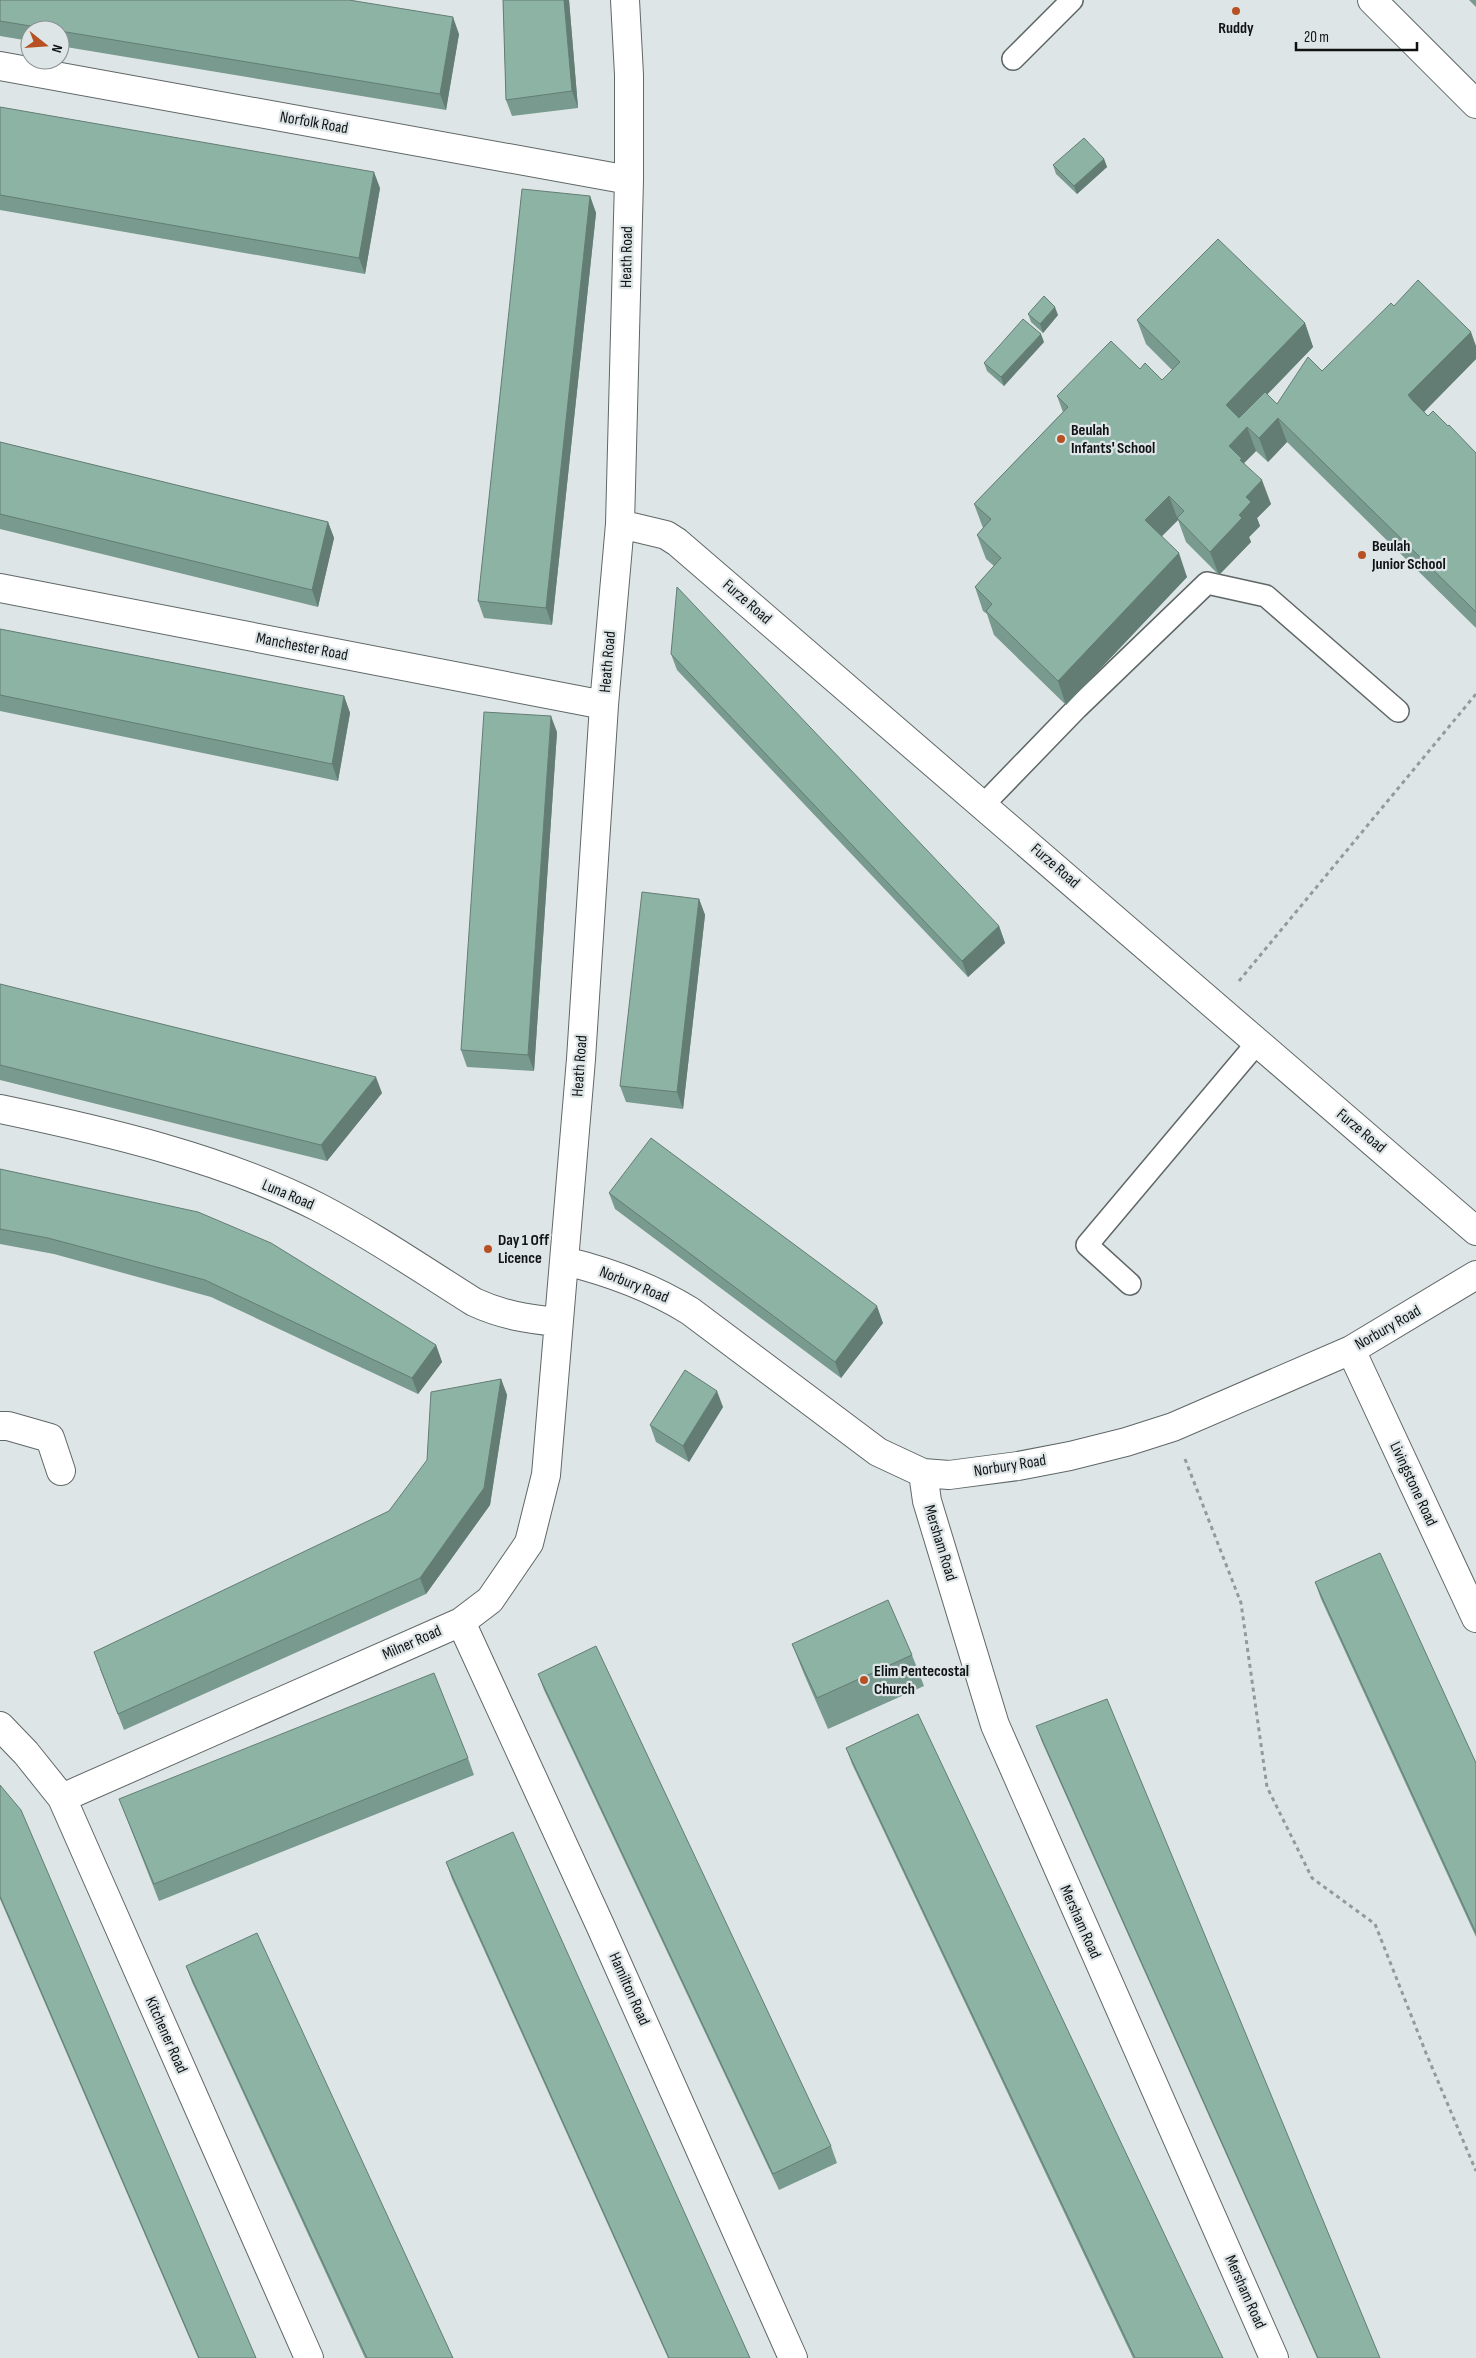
<svg xmlns="http://www.w3.org/2000/svg" width="1476" height="2358" font-family="'Sofia Sans Condensed',sans-serif">
<rect width="100%" height="100%" fill="#dee5e6"/>
<g fill="none" stroke-linecap="round" stroke-linejoin="round">
<defs>
<path id="lane" d="M1013 59 1072 0
M984 804 1077 708 1207 583 1266 596 1398 711
M1130 1284 1087 1245 1257 1043"/>
<path id="street" d="M1372 0 1476 104
M0 66 629 180
M620 524 666 535 677 542 1476 1231
M0 588 604 705
M0 1109C105 1131 222 1158 318 1207 372 1235 423 1270 474 1302 502 1315 527 1319 558 1322
M565 1261C610 1272 651 1287 690 1311L878 1452 923 1473 949 1475 1018 1466 1070 1456 1126 1442 1173 1427 1351 1350 1476 1275
M1351 1350 1476 1618
M0 1426H8L50 1438 61 1471
M923 1473 927 1501 995 1725 1274 2358
M461 1622 600 1925 793 2358
M0 1726 26 1753 62 1798 309 2358
M62 1798 461 1622 490 1600 529 1543 546 1475 581 1059 604 705 620 524 629 180V75L625 0"/>
</defs>
<use href="#lane" stroke="#606767" stroke-width="24"/>
<use href="#street" stroke="#606767" stroke-width="30"/>
<path stroke="#94999a" stroke-width="3" stroke-dasharray="4 4" stroke-linecap="butt" d="M1239 981 1476 694
M1185 1459 1241 1603 1267 1787 1312 1878 1375 1924 1426 2053 1476 2171"/>
<use href="#lane" stroke="#fff" stroke-width="21"/>
<use href="#street" stroke="#fff" stroke-width="28"/>
</g>
<path fill="#799a8e" d="M0 0 459 34 446 110 60 46V30H30V41L0 36Z
M503 0H569L578 108 512 116 506 100Z
M1469 0H1476V7Z
M0 107 380 188 365 274 0 210Z
M1104 159 1107 167 1077 194 1056 174 1053 165Z
M590 196 596 213 552 625 484 618 478 601Z
M1394 306 1476 346V359L1424 412 1428 416 1448 426 1476 453V628L1287 442 1268 462 1256 451 1244 463 1271 504 1257 518 1260 526 1249 537 1251 542 1219 575 1186 542 1178 520 1162 536 1187 577 1066 705 994 635 987 614 983 611 975 587 994 566 986 559 977 535 983 528 974 504 1063 412 1057 396 1140 369 1162 380 1172 370 1146 344 1137 320 1305 323 1313 347 1267 394 1277 404 1322 371Z
M1028 314 1058 315 1043 333 1031 322Z
M1044 342 1004 386 987 371 984 363Z
M0 442 328 522 334 538 318 607 0 529Z
M0 629 344 696 350 713 338 781 0 711Z
M671 654 999 926 1005 943 968 977 677 670Z
M557 732 534 1071 467 1067 461 1050Z
M699 899 705 915 683 1109 626 1102 620 1086Z
M0 984 382 1093 327 1161 0 1080Z
M0 1169 436 1345 442 1362 418 1394 211 1297 54 1254 0 1244Z
M609 1193 883 1323 841 1378 615 1209Z
M501 1379 507 1395 490 1505 426 1594 124 1730 100 1669 389 1511Z
M723 1407 689 1462 656 1442 650 1425Z
M1315 1582 1476 1763V1937L1321 1599Z
M792 1644 912 1655 924 1686 828 1729 804 1674Z
M538 1674 831 2146 837 2163 779 2190 544 1690Z
M1036 1726 1380 2358H1317L1042 1742Z
M846 1748 1223 2358H1133L852 1764Z
M468 1758 474 1775 159 1901 119 1799Z
M0 1785 256 2358H198L0 1899Z
M446 1862 750 2358H668L452 1879Z
M186 1966 453 2358H365L192 1982Z"/>
<path fill="#637d74" d="M564 0H569L578 108 572 91Z
M453 17 459 34 446 110 440 94Z
M1104 159 1107 167 1077 194 1074 186Z
M374 172 380 188 365 274 359 258Z
M590 196 596 213 552 625 546 608Z
M1055 307 1058 315 1043 333 1040 324Z
M1305 323 1313 347 1234 429 1226 405Z
M1471 332 1476 346V359L1417 419 1408 395Z
M1041 334 1044 342 1004 386 1001 377Z
M1278 418 1287 442 1268 462 1259 438Z
M1247 427 1256 451 1244 463 1251 483 1229 446Z
M1262 480 1271 504 1257 518 1260 526 1249 537 1251 542 1219 575 1210 552 1239 515 1246 497Z
M1169 496 1178 520 1154 544 1145 520Z
M328 522 334 538 318 607 312 590Z
M1179 553 1187 577 1066 705 1058 681Z
M344 696 350 713 338 781 332 764Z
M551 716 557 732 534 1071 528 1055Z
M699 899 705 915 683 1109 677 1092Z
M999 926 1005 943 968 977 962 961Z
M376 1077 382 1093 327 1161 321 1145Z
M877 1306 883 1323 841 1378 835 1362Z
M436 1345 442 1362 418 1394 412 1378Z
M501 1379 507 1395 490 1505 426 1594 420 1578Z
M717 1391 723 1407 689 1462 683 1446Z"/>
<path fill="#8db3a5" stroke="#637d74" d="M0 0H349L453 17 440 94 60 31V30H55L0 21Z
M503 0H564L572 91 506 100Z
M0 107 374 172 359 258 0 195Z
M1084 138 1104 159 1074 186 1053 165Z
M522 189 590 196 546 608 478 601Z
M1218 239 1305 323 1226 405 1239 418 1265 392 1277 404 1308 357 1322 371 1391 303 1394 306 1418 280 1471 332 1408 395 1413 401 1428 416 1433 411 1448 426 1449 425 1476 453V612L1278 418 1259 438 1247 427 1229 446 1242 459 1240 460 1262 480 1246 497 1251 502 1239 515 1242 518 1210 552 1177 518 1184 511 1169 496 1145 520 1179 553 1058 681 986 611 992 604 975 587 1001 558 977 535 991 519 974 504 1068 407 1057 396 1111 341 1140 369 1145 363 1162 380 1180 362 1137 320Z
M1044 296 1055 307 1040 324 1028 314Z
M1023 319 1041 334 1001 377 984 363Z
M0 442 328 522 312 590 0 514Z
M677 587 999 926 962 961 671 654Z
M0 629 344 696 332 764 0 695Z
M484 712 551 716 528 1055 461 1050Z
M642 892 699 899 677 1092 620 1086Z
M0 984 376 1077 321 1145 0 1065Z
M651 1138 877 1306 835 1362 609 1193Z
M0 1169 198 1212 271 1243 436 1345 412 1378 205 1280 48 1238 0 1229Z
M685 1370 717 1391 683 1446 650 1425Z
M501 1379 484 1488 420 1578 118 1714 94 1652 389 1511 427 1460 431 1392Z
M1380 1553 1476 1763V1933L1315 1582Z
M888 1600 912 1655 817 1698 792 1644Z
M596 1646 831 2146 773 2174 538 1674Z
M434 1673 468 1758 154 1884 119 1799Z
M1107 1699 1380 2358H1318L1036 1726Z
M918 1714 1223 2358H1135L846 1748Z
M0 1785 21 1810 256 2358H199L0 1896Z
M513 1832 750 2358H669L446 1862Z
M257 1933 453 2358H367L186 1966Z"/>
<g fill="#b75123" stroke="#dee5e6" stroke-width="2">
<circle cx="1236" cy="11" r="5"/>
<circle cx="1061" cy="439" r="5"/>
<circle cx="1362" cy="555" r="5"/>
<circle cx="488" cy="1249" r="5"/>
<circle cx="864" cy="1680" r="5"/>
</g>
<g text-anchor="middle" dominant-baseline="central" stroke-width="4.5" stroke-linejoin="round" paint-order="stroke">
<g font-size="16" font-weight="bold" fill="#101313" stroke="#dee5e6" text-anchor="start">
<text x="1236" y="28" text-anchor="middle">Ruddy</text>
<text x="1071" y="430">Beulah<tspan x="1071" dy="18">Infants' School</tspan></text>
<text x="1372" y="546">Beulah<tspan x="1372" dy="18">Junior School</tspan></text>
<text x="498" y="1240">Day 1 Off<tspan x="498" dy="18">Licence</tspan></text>
<text x="874" y="1671">Elim Pentecostal<tspan x="874" dy="18">Church</tspan></text>
</g>
<g font-size="16" fill="#101313" stroke="#dee5e6">
<text transform="translate(314 123) rotate(10)">Norfolk Road</text>
<text transform="translate(627 257) rotate(-89)">Heath Road</text>
<text transform="translate(747 602) rotate(41)">Furze Road</text>
<text transform="translate(302 647) rotate(11)">Manchester Road</text>
<text transform="translate(608 662) rotate(-85)">Heath Road</text>
<text transform="translate(1055 866) rotate(41)">Furze Road</text>
<text transform="translate(580 1066) rotate(-86)">Heath Road</text>
<text transform="translate(1361 1131) rotate(40)">Furze Road</text>
<text transform="translate(288 1195) rotate(23)">Luna Road</text>
<text transform="translate(634 1285) rotate(22)">Norbury Road</text>
<text transform="translate(1388 1328) rotate(-30)">Norbury Road</text>
<text transform="translate(1010 1466) rotate(-9)">Norbury Road</text>
<text transform="translate(1413 1484) rotate(65)">Livingstone Road</text>
<text transform="translate(940 1543) rotate(73)">Mersham Road</text>
<text transform="translate(412 1643) rotate(-24)">Milner Road</text>
<text transform="translate(1080 1922) rotate(66)">Mersham Road</text>
<text transform="translate(629 1989) rotate(66)">Hamilton Road</text>
<text transform="translate(166 2035) rotate(66)">Kitchener Road</text>
<text transform="translate(1245 2292) rotate(66)">Mersham Road</text>
</g>
</g>
<g transform="translate(45 45) rotate(107)"><circle r="24" fill="#dee5e6" stroke="#8c9192"/>
<path d="M0-4L9 19L0 12L-9 19Z" fill="#b75123"/>
<text y="-8" font-size="14" font-weight="bold" text-anchor="middle" fill="#101313">N</text>
</g>
<path d="M1296 42v8h121v-8" fill="none" stroke="#101313" stroke-width="2.5"/>
<text x="1304" y="42" font-size="15" fill="#101313" stroke="#dee5e6" stroke-width="4" paint-order="stroke">20 m</text>
</svg>
